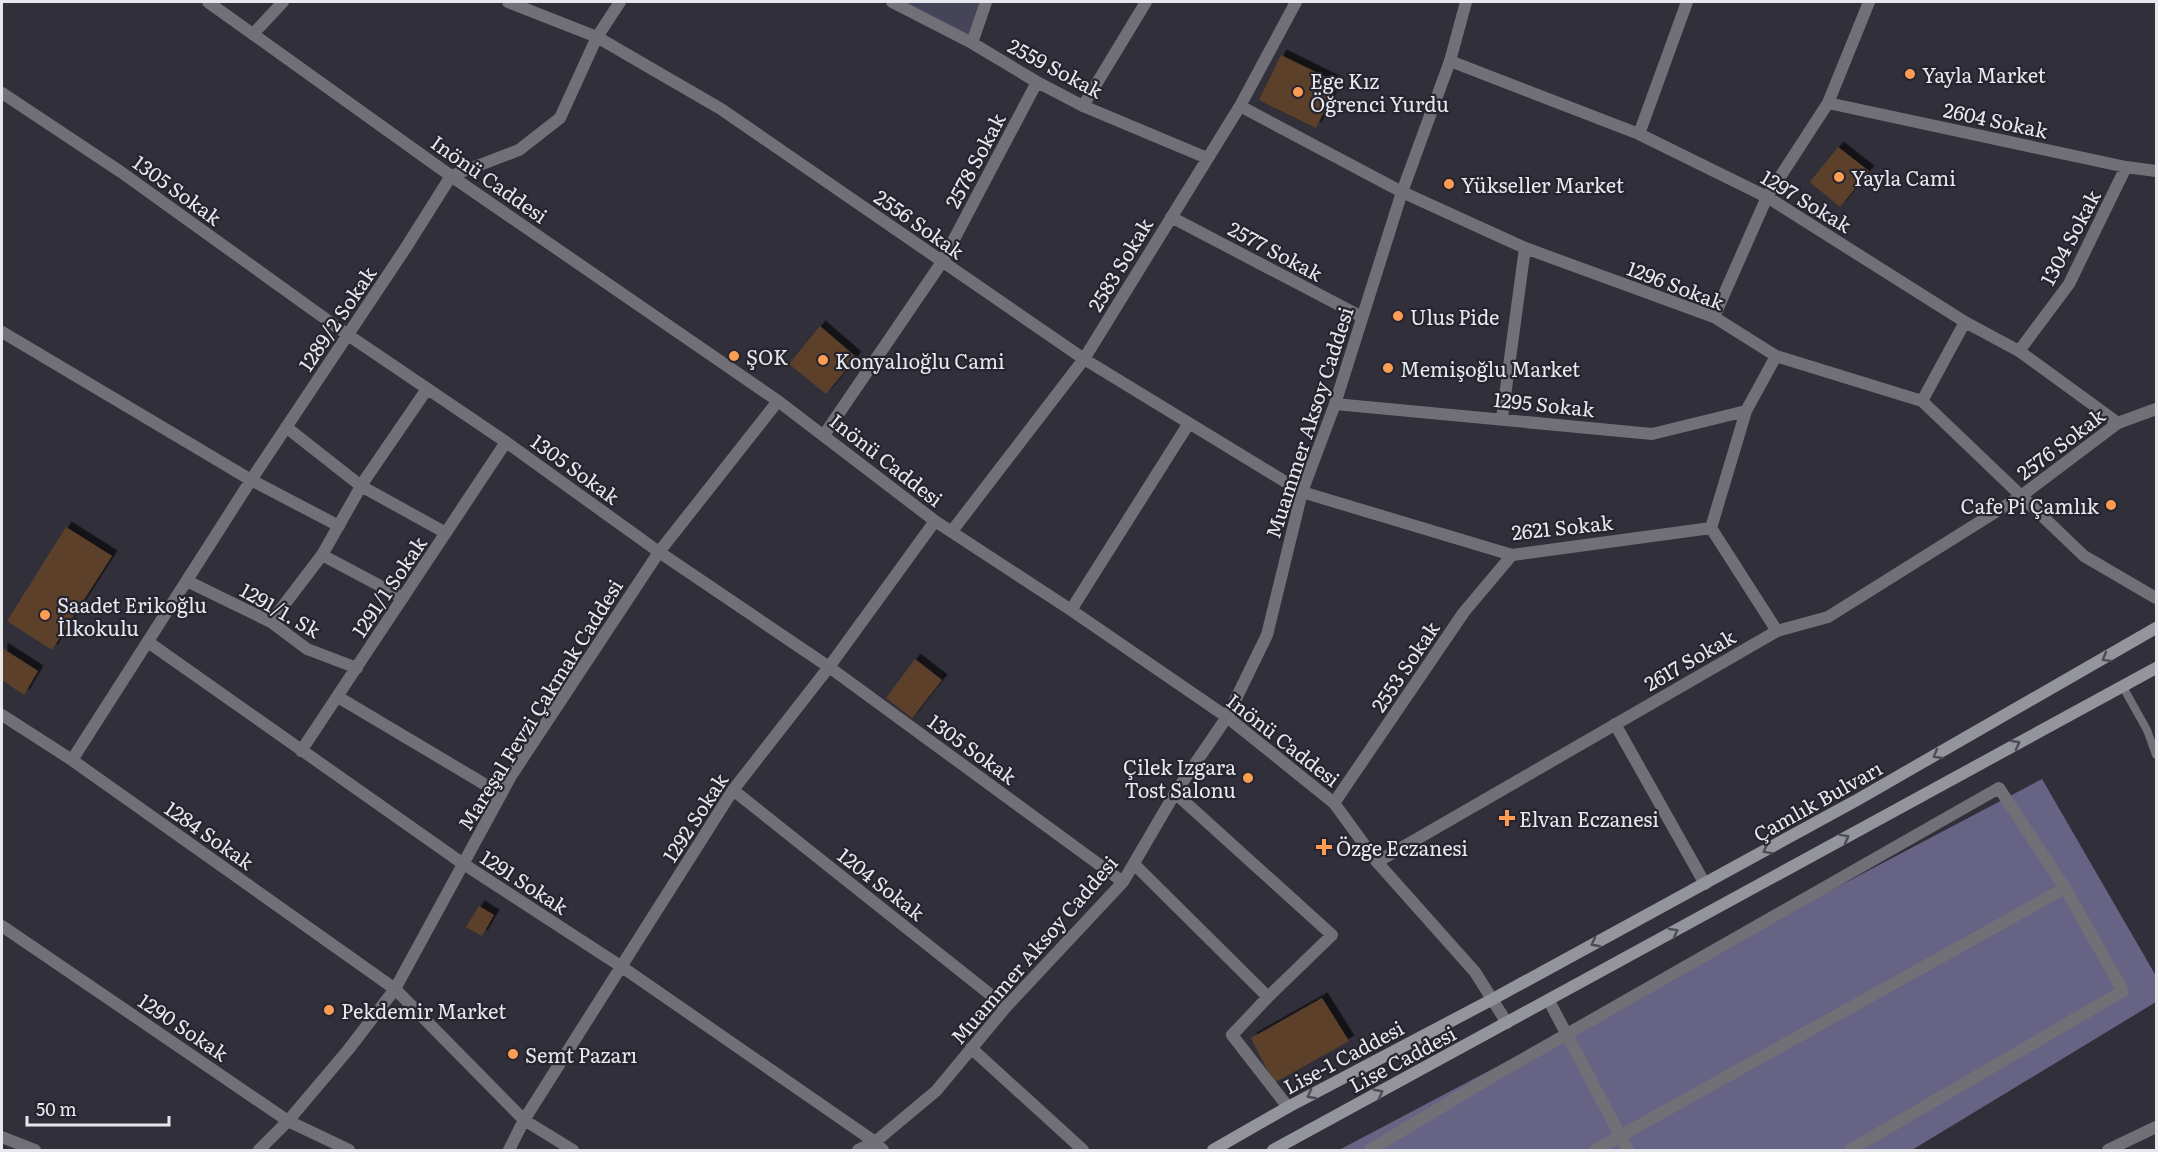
<svg xmlns="http://www.w3.org/2000/svg" width="2158" height="1152" font-family="Literata,serif">
<defs>
<filter id="shadow"><feDropShadow dx="5.5" dy="-5.5" stdDeviation="0" flood-color="#0009"/></filter>
</defs>
<rect width="100%" height="100%" fill="#302f3a"/>
<path fill="#464458" d="M892 2H986L972 43Z"/>
<path fill="#676385" d="M2042 779 2156 976V1002L1912 1150H1339Z"/>
<path fill="#5d402a" filter="url(#shadow)" d="M1281 55 1338 83 1316 128 1259 100Z
M1838 147 1869 171 1840 207 1810 182Z
M820 326 856 357 826 394 789 364Z
M66 527 112 556 52 650 7 621Z
M2 648 38 671 24 695 2 680Z
M915 659 942 680 912 718 886 698Z
M479 906 494 915 482 936 466 927Z
M1322 998 1349 1041 1274 1083 1251 1038Z"/>
<g fill="none" stroke-linecap="round" stroke-linejoin="round">
<path stroke="#707076" stroke-width="8" d="M2123 687 2147 730 2156 755"/>
<path stroke="#707076" stroke-width="12" d="M508 2 597 37 721 109 1084 359 1302 492 1512 555 1711 528 1777 631
M892 2 972 43 1037 82 1083 106 1207 158
M253 34 283 2
M972 43 986 2
M1450 61 1639 134 1767 197 1965 322 2019 351 2118 423
M2 93 121 172 348 335 506 442 659 552 829 667 1123 882
M1828 103 2126 167 2156 171
M1083 106 1146 2
M1240 106 1402 192 1525 248 1714 317 1776 356 1922 401 2084 556 2156 598
M1639 134 1687 2
M1171 217 1362 317
M1714 317 1767 197 1828 103 1869 2
M2 332 251 480 339 526
M2019 351 2069 284 2126 167
M1922 401 1965 322
M1335 404 1652 434 1746 411
M1502 418 1525 248
M286 427 361 486 446 533
M824 435 942 262 1037 82
M1711 528 1746 411 1776 356
M952 531 1084 359 1240 106 1296 2
M322 555 403 598
M187 581 271 622 307 649 357 668
M1071 610 1189 423
M271 622 322 555 364 481 427 389
M148 642 462 863 622 967 875 1142 883 1150
M338 697 501 794
M2 715 72 760 395 989 524 1120 573 1150
M1615 724 1705 884
M301 751 506 442
M72 760 251 480 405 249 451 176 519 150 560 118 597 37 620 2
M733 790 1006 1007
M1175 793 1332 935 1268 997 1232 1035 1288 1107
M1334 803 1464 612 1512 555
M1377 862 1777 631 1828 617 2021 496
M1134 864 1268 997
M2 926 288 1121 349 1150
M1549 1001 1628 1150
M971 1048 1083 1150
M2 1137 35 1150
M509 1150 524 1120 733 790 829 667 935 521
M858 1150 875 1142 936 1091 1006 1007 1123 882 1175 793 1227 717
M1370 1150 1488 1079 1999 788 2065 888 2123 991 1850 1150
M1595 1150 2065 888
M2108 1150 2156 1127"/>
<path stroke="#707076" stroke-width="12" d="M208 2 451 176 778 401 935 521 1071 610 1227 717 1334 803 1377 862 1475 972 1507 1023
M2021 496 2118 423 2156 409
M1227 717 1267 635 1302 492 1335 404 1402 192 1450 61 1466 2
M259 1150 288 1121 348 1050 395 989 511 776 659 552 778 401"/>
<path stroke="#94949d" stroke-width="12" d="M1213 1150 1288 1107 1493 999 1857 800 2156 628
M1273 1150 2156 668"/>
</g>
<defs><path id="oneway-chevron" d="M-2-3.5L2.5 0L-2 3.5" fill="none" stroke-width="1.6" stroke-linecap="round" stroke-linejoin="round" transform="scale(1.5)"/></defs>
<g stroke="#4c4c56">
<use href="#oneway-chevron" transform="translate(2106 658) rotate(150)"/>
<use href="#oneway-chevron" transform="translate(2016 744) rotate(-28)"/>
<use href="#oneway-chevron" transform="translate(1937 755) rotate(150)"/>
<use href="#oneway-chevron" transform="translate(1845 838) rotate(-29)"/>
<use href="#oneway-chevron" transform="translate(1767 850) rotate(151)"/>
<use href="#oneway-chevron" transform="translate(1674 932) rotate(-29)"/>
<use href="#oneway-chevron" transform="translate(1595 943) rotate(152)"/>
<use href="#oneway-chevron" transform="translate(1379 1093) rotate(-28)"/>
<use href="#oneway-chevron" transform="translate(1311 1095) rotate(152)"/>
</g>
<g fill="#fc9d53" stroke="#26252f" stroke-width="2">
<circle cx="1910" cy="74" r="6"/>
<circle cx="1298" cy="92" r="6"/>
<circle cx="1839" cy="177" r="6"/>
<circle cx="1449" cy="184" r="6"/>
<circle cx="1398" cy="316" r="6"/>
<circle cx="734" cy="356" r="6"/>
<circle cx="823" cy="360" r="6"/>
<circle cx="1388" cy="368" r="6"/>
<circle cx="2111" cy="505" r="6"/>
<circle cx="45" cy="615" r="6"/>
<circle cx="1248" cy="778" r="6"/>
<path d="M1504 809h6v6h6v6h-6v6h-6v-6h-6v-6h6z"/>
<path d="M1321 838h6v6h6v6h-6v6h-6v-6h-6v-6h6z"/>
<circle cx="329" cy="1010" r="6"/>
<circle cx="513" cy="1054" r="6"/>
</g>
<g text-anchor="middle" dominant-baseline="central" stroke-width="4.5" stroke-linejoin="round" paint-order="stroke">
<g font-size="20" fill="#e7e7ee" stroke="#26252f">
<text transform="translate(1056 67) rotate(28)">2559 Sokak</text>
<text transform="translate(1996 119) rotate(12)">2604 Sokak</text>
<text transform="translate(974 160) rotate(-62)">2578 Sokak</text>
<text transform="translate(490 178) rotate(35)">Inönü Caddesi</text>
<text transform="translate(178 189) rotate(36)">1305 Sokak</text>
<text transform="translate(1807 200) rotate(31)">1297 Sokak</text>
<text transform="translate(920 223) rotate(35)">2556 Sokak</text>
<text transform="translate(2069 237) rotate(-62)">1304 Sokak</text>
<text transform="translate(1276 250) rotate(28)">2577 Sokak</text>
<text transform="translate(1119 264) rotate(-59)">2583 Sokak</text>
<text transform="translate(1676 284) rotate(21)">1296 Sokak</text>
<text transform="translate(336 318) rotate(-56)">1289/2 Sokak</text>
<text transform="translate(1544 403) rotate(6)">1295 Sokak</text>
<text transform="translate(1308 422) rotate(-72)">Muammer Aksoy Caddesi</text>
<text transform="translate(2060 443) rotate(-37)">2576 Sokak</text>
<text transform="translate(887 459) rotate(38)">Inönü Caddesi</text>
<text transform="translate(576 468) rotate(36)">1305 Sokak</text>
<text transform="translate(1562 526) rotate(-6)">2621 Sokak</text>
<text transform="translate(388 586) rotate(-56)">1291/1 Sokak</text>
<text transform="translate(281 609) rotate(30)">1291/1. Sk</text>
<text transform="translate(1689 659) rotate(-30)">2617 Sokak</text>
<text transform="translate(1404 666) rotate(-56)">2553 Sokak</text>
<text transform="translate(539 704) rotate(-58)">Mareşal Fevzi Çakmak Caddesi</text>
<text transform="translate(1284 739) rotate(38)">Inönü Caddesi</text>
<text transform="translate(973 748) rotate(36)">1305 Sokak</text>
<text transform="translate(1817 800) rotate(-29)">Çamlık Bulvarı</text>
<text transform="translate(694 817) rotate(-57)">1292 Sokak</text>
<text transform="translate(210 834) rotate(35)">1284 Sokak</text>
<text transform="translate(525 881) rotate(33)">1291 Sokak</text>
<text transform="translate(882 883) rotate(38)">1204 Sokak</text>
<text transform="translate(1033 949) rotate(-49)">Muammer Aksoy Caddesi</text>
<text transform="translate(184 1026) rotate(34)">1290 Sokak</text>
<text transform="translate(1343 1056) rotate(-28)">Lise-1 Caddesi</text>
<text transform="translate(1402 1058) rotate(-28)">Lise Caddesi</text>
</g>
<g font-size="20" fill="#e7e7ee" stroke="#26252f" text-anchor="start">
<text x="1922" y="74">Yayla Market</text>
<text x="1310" y="80">Ege Kız<tspan x="1310" dy="23">Öğrenci Yurdu</tspan></text>
<text x="1851" y="177">Yayla Cami</text>
<text x="1461" y="184">Yükseller Market</text>
<text x="1410" y="316">Ulus Pide</text>
<text x="746" y="356">ŞOK</text>
<text x="835" y="360">Konyalıoğlu Cami</text>
<text x="1400" y="368">Memişoğlu Market</text>
<text x="2099" y="505" text-anchor="end">Cafe Pi Çamlık</text>
<text x="57" y="604">Saadet Erikoğlu<tspan x="57" dy="23">İlkokulu</tspan></text>
<text x="1236" y="766" text-anchor="end">Çilek Izgara<tspan x="1236" dy="23">Tost Salonu</tspan></text>
<text x="1519" y="818">Elvan Eczanesi</text>
<text x="1336" y="847">Özge Eczanesi</text>
<text x="341" y="1010">Pekdemir Market</text>
<text x="525" y="1054">Semt Pazarı</text>
</g>
</g>
<rect width="2158" height="1152" fill="none" stroke="#e7e7ee" stroke-width="6"/>
<path d="M27 1116v9h142v-9" fill="none" stroke="#e7e7ee" stroke-width="3"/>
<text x="36" y="1116" font-size="18" fill="#e7e7ee" stroke="#26252f" stroke-width="4.5" paint-order="stroke">50 m</text>
</svg>
